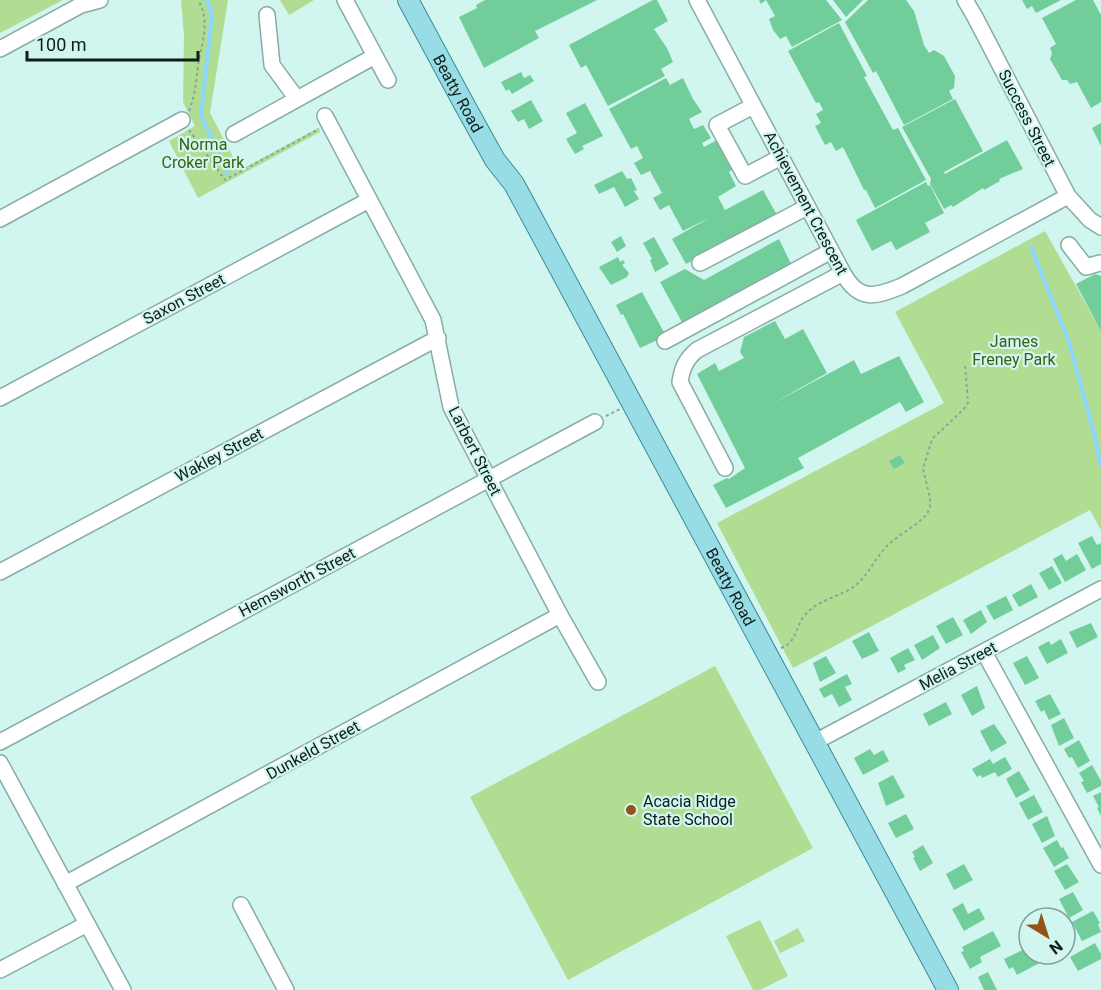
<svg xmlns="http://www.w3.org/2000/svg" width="1101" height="990" font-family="Roboto,sans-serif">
<rect width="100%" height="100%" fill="#d1f5ef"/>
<path fill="#b1dd93" d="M0 0H63L0 33Z
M181 0H228L210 113 240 170 318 128 320 132 198 198 169 141 195 126 183 102 184 36Z
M280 0H314L289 15Z
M1045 231 1101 331V530L1090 510 793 668 717 523 944 403 895 312Z
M715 666 813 848 568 980 470 797Z
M760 920 788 976 760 990H753L726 936Z
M798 928 805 941 780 953 774 941Z"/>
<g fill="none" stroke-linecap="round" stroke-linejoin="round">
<path stroke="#8dd7ff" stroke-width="4" d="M207 0 212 15 201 115 228 174
M1031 247 1069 342 1094 433 1101 466"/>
</g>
<path fill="#71ce9b" d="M485 0H597L535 31 539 38 484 68 459 17 477 8 476 5Z
M653 0H657L668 21 654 29 667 48 673 62 661 69 665 76 608 106 586 65 581 68 569 45Z
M759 0H826L842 20 792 47 786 36 780 39 773 30 769 19 775 16 766 0 761 4Z
M833 0H863L846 17Z
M868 0H906L914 11 924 45 929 53 934 50 944 56 955 76 954 88 949 91 953 99 904 125 876 71 873 73 845 22Z
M1022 0H1061L1036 13 1032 6 1027 9Z
M1076 0H1093L1101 15V102L1091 108 1077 82 1070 84 1067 80H1062L1050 59 1052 53 1050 48 1056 44 1042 18Z
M839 23 867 76 864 77 893 130 898 128 926 180 875 208 866 190H864L843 147 836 151 831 142 825 145 815 126 821 123 816 114 823 110 819 102 816 103 788 51Z
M521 72 524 78 530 75 534 81 512 94 509 89 506 91 501 82Z
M666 78 670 85 683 78 693 99 702 112 689 119 694 129 703 125 711 138 702 143 704 147 719 139 734 168 729 172 736 186 718 197 725 210 763 190 777 215 686 264 672 239 711 217 683 231 669 205 660 210 653 198 662 193 650 171 641 175 634 163 643 158 637 146 631 149 609 109Z
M955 99 983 151 944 172 945 174 1007 140 1023 169 999 179 1000 181 984 190 983 188 953 207 951 205 944 209 930 184 931 179 902 127Z
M531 100 543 121 529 129 524 119 518 122 511 111Z
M585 103 603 136 582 146 584 149 575 154 566 139 577 133 566 113Z
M1101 123V146L1092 128Z
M622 171 627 179 631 178 637 190 634 191 639 199 625 207 614 187 599 194 594 185Z
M926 182 928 186 930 185 944 213 925 223 930 232 896 250 891 241 872 251 856 220Z
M621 236 626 246 617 252 611 242Z
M654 237 669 264 655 272 650 260 652 259 643 243Z
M779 239 792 266 683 324 660 282 685 269 704 280Z
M618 257 620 262 623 260 625 263 622 265 629 273 627 277 611 285 599 267Z
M1095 274 1101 276V331L1076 284Z
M642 292 666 336 640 348 623 314 621 315 616 305Z
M775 321 785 339 803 329 827 373 770 405 854 360 861 374 899 356 924 402 906 412 900 402 798 458 804 468 726 508 713 485 727 478 729 479 745 468 697 374 715 363 719 371 744 358 740 352 744 337Z
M900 455 905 463 894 469 889 461Z
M1092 536 1097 545 1101 543V564L1092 569 1078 543Z
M1062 554 1066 561 1077 554 1086 570 1065 582 1053 559Z
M1052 566 1062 583 1049 590 1039 573Z
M1031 584 1038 597 1019 607 1012 595Z
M1006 596 1013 610 994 620 986 606Z
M981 610 987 622 971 634 963 620Z
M953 617 963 635 946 644 936 626Z
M1091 623 1098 637 1077 648 1069 632Z
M869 632 879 651 862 659 852 641Z
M933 635 940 648 922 660 914 645Z
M1061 639 1068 653 1047 664 1038 647 1049 641 1051 645Z
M908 648 915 660 904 665 906 669 898 673 890 658Z
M826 656 836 673 820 682 813 663Z
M1027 656 1039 678 1025 685 1013 663Z
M847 674 852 684 845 687 852 700 839 707 832 694 824 698 819 689Z
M977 686 985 708 972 716 961 695Z
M1050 694 1061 714 1049 720 1044 710 1041 712 1035 701Z
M946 702 952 714 929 726 923 714Z
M1064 718 1074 738 1059 746 1051 725Z
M994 724 1007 743 991 752 980 731Z
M1079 740 1090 761 1078 768 1072 757 1069 758 1064 749Z
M870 749 874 755 883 750 889 761 863 775 854 758Z
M1005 757 1012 769 998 777 995 772 982 778 981 775 977 777 972 769 990 759 993 764Z
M1092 765 1101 781V786L1087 793 1081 782 1084 781 1079 773Z
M1019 771 1030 790 1016 798 1006 779Z
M893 775 905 797 886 806 878 783Z
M1101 792V816L1097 808 1099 807 1093 796Z
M1034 795 1043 812 1028 820 1019 803Z
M906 814 914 829 896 838 888 823Z
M1047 816 1055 836 1042 843 1032 824Z
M1057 840 1061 848 1063 847 1069 858 1054 867 1043 848Z
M923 845 933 863 920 871 913 858 915 857 912 852Z
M964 864 973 880 954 890 946 874Z
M1067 864 1079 882 1065 890 1054 871Z
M1073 892 1083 910 1069 918 1059 899Z
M963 903 968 914 979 908 985 919 964 931 952 909Z
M1093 911 1100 923 1098 924 1101 932 1082 941 1072 922Z
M993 931 1001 946 980 957 982 962 970 969 961 952 964 951 962 947Z
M1095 943 1101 954V959L1078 971 1070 957Z
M1029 947V954H1042L1045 960 1017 975 1013 967 1009 969 1004 959Z
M988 972 997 990H984L978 977Z"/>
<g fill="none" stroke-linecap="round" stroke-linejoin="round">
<defs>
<path id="minor" d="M345 0 388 80
M697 0 843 273C859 302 875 297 902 286L1068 196
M965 0 975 17 1068 196 1090 220 1101 227
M267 15 272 65 297 99
M0 49 81 5 100 0
M753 106 717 125 745 176 781 157
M325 116 433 320 451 407 560 615 598 682
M234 134 375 56
M0 219 182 120
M1069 245 1086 267 1100 263
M700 263 807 207
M665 341 831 251
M0 398 369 200
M725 468 680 382C682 368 686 359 697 350L843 273
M0 572 438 338
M984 652 1101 865
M0 742 595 422
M815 742 1101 589
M0 763 123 990
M65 884 560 615
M241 905 286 990
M0 970 87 924"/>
<g id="major">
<path id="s1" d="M408 0 464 104 495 160 514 184 948 990"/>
</g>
</defs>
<use href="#minor" stroke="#89aca6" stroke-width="18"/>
<use href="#major" stroke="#3c8b95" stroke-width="22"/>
<path stroke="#88a49f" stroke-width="2" stroke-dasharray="3 3" stroke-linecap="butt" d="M189 111C196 94 196 78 199 60 203 39 210 20 198 0
M189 130 225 180 319 129
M606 416 620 409
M781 648C797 642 795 628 804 616 817 600 836 598 852 588 868 577 874 559 887 546 899 534 917 526 927 514L930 507V498L923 469 932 439 963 410 968 403 965 364"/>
<use href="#minor" stroke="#fff" stroke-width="15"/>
<use href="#major" stroke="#98dde6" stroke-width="20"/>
</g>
<circle fill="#925418" stroke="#d1f5ef" stroke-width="2" cx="631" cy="810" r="6"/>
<g text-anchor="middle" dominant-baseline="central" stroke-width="4.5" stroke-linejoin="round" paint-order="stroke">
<g font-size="16" fill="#0f1d1b" stroke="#d1f5ef">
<text stroke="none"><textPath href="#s1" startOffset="106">Beatty Road</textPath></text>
<text transform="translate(1027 118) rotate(63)">Success Street</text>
<text transform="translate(806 203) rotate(62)">Achievement Crescent</text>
<text transform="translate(184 299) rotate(-28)">Saxon Street</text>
<text transform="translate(475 451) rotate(63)">Larbert Street</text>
<text transform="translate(219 455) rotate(-28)">Wakley Street</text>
<text transform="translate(297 582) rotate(-28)">Hemsworth Street</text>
<text stroke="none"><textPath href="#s1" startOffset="670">Beatty Road</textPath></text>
<text transform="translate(958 666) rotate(-28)">Melia Street</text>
<text transform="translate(313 750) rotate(-29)">Dunkeld Street</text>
</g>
<g font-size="16" fill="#386111" stroke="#d1f5ef">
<text x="203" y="144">Norma<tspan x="203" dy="18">Croker Park</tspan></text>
<text x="1014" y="341">James<tspan x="1014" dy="18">Freney Park</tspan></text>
</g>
<g font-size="16" fill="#0f1d1b" stroke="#d1f5ef" text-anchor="start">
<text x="643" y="801">Acacia Ridge<tspan x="643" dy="18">State School</tspan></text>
</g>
</g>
<g transform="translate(1047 936) rotate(142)"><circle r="28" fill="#d1f5ef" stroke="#839f9a" stroke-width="1.5"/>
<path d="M0-4.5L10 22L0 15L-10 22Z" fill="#925418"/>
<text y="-9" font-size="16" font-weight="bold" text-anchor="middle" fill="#0f1d1b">N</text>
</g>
<path d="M27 51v9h171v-9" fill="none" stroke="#0f1d1b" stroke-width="3"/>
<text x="36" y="51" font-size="18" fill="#0f1d1b" stroke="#d1f5ef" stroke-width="4.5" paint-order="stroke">100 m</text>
</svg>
